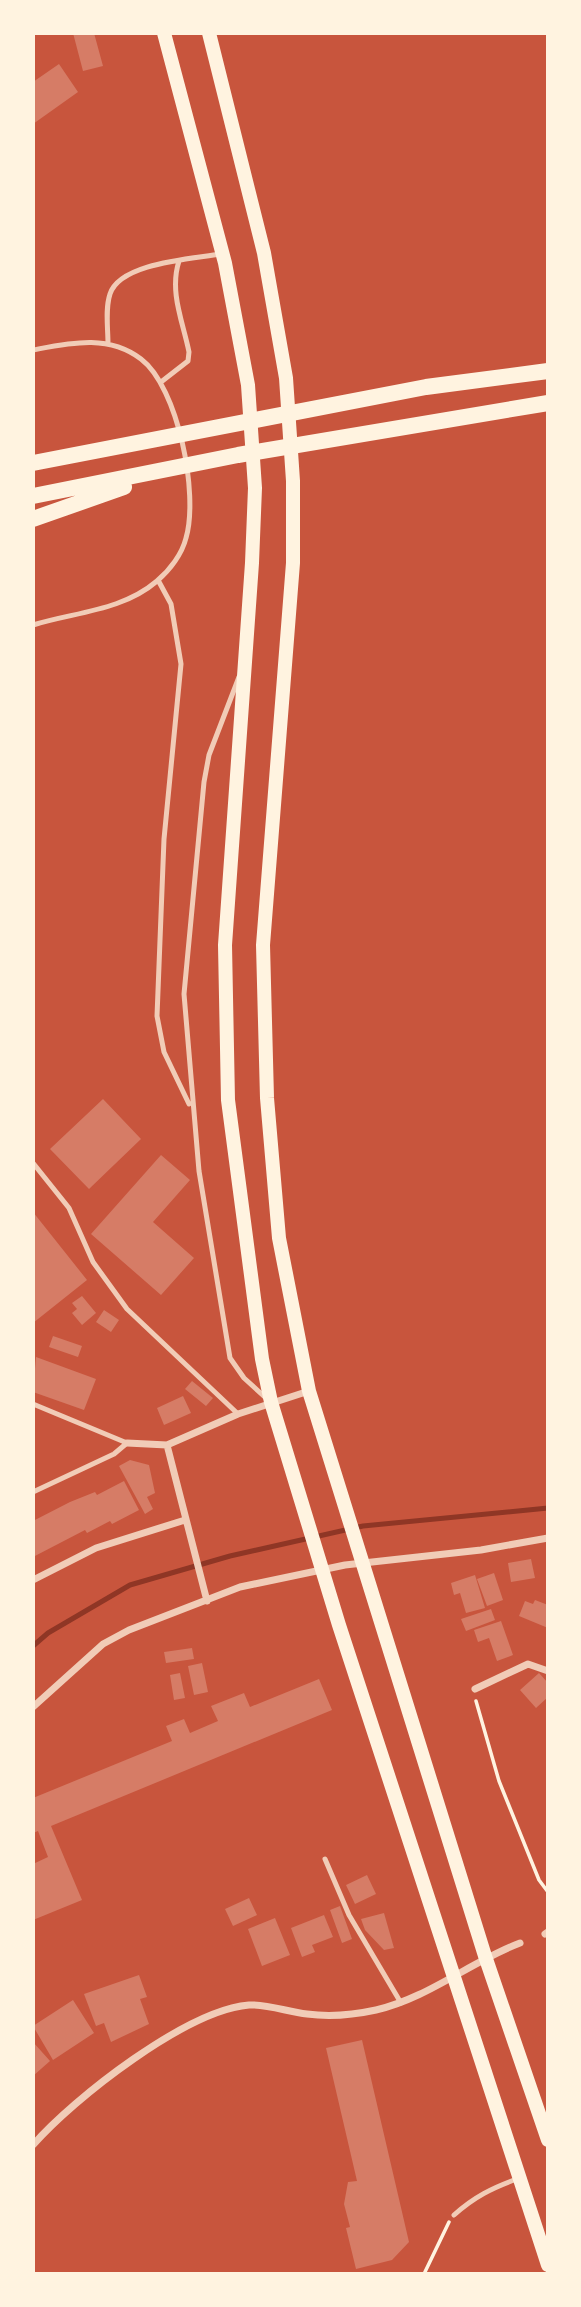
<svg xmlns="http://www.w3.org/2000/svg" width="581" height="2307" font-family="'PT Serif',serif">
<rect width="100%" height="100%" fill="#c8553d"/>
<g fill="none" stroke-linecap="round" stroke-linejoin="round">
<path stroke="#8f3625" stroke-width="5" d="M33 1646 48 1633 130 1585 230 1556 363 1526 548 1508"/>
</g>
<path fill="#d67c66" d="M73 33H94L103 66 83 71Z
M59 64 78 92 33 124V82Z
M103 1099 141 1139 89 1189 50 1149Z
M161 1155 190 1180 153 1222 194 1258 161 1295 91 1234Z
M33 1212 87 1280 33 1323Z
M82 1296 96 1313 82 1325 72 1313 77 1309 72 1303Z
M104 1310 119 1320 111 1332 96 1322Z
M53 1336 82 1346 78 1357 49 1347Z
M36 1357 96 1379 84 1410 33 1392Z
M192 1381 213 1398 206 1406 185 1389Z
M183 1396 191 1413 164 1425 157 1408Z
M130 1460 149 1465 155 1493 147 1497 153 1509 145 1514 119 1466Z
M124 1481 139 1510 112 1524 110 1521 87 1533 85 1530 33 1557V1521L70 1502 95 1492 97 1495Z
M531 1559 535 1578 511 1582 508 1563Z
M494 1573 503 1600 487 1606 477 1579Z
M475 1575 485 1608 466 1613 460 1593 454 1595 451 1583Z
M535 1600 548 1605V1628L519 1616 525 1601 533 1604Z
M491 1609 495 1620 466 1631 461 1619Z
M501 1621 513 1655 497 1661 489 1638 478 1642 474 1630Z
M192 1648 194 1659 166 1663 164 1652Z
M202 1663 208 1692 194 1695 188 1666Z
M180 1673 185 1698 174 1700 170 1675Z
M539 1673 548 1683V1697L536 1708 520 1690Z
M319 1679 332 1710 51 1826 82 1900 33 1920V1864L48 1857 38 1831 33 1833V1798L172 1741 166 1726 184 1719 190 1733 218 1721 211 1706 244 1693 250 1707Z
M367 1875 376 1894 355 1904 346 1885Z
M249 1898 257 1915 233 1926 225 1909Z
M340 1906 352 1939 342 1943 330 1910Z
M384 1913 394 1948 384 1950 365 1930 361 1919Z
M324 1915 333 1937 312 1945 315 1952 302 1957 291 1928Z
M275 1918 290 1955 262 1966 248 1929Z
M139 1975 147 1997 140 1999 149 2024 111 2042 104 2023 96 2026 84 1994Z
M73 2000 94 2033 53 2060 33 2026Z
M362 2040 409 2242 392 2260 356 2269 346 2228 350 2227 344 2204 348 2182 357 2181 326 2048Z
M33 2042 50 2061 33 2076Z"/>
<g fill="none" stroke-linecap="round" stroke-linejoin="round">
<path stroke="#fff3e0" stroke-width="3.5" d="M476 1701 499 1781 539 1880 548 1892
M424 2274 449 2222"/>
<path stroke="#f1ccb7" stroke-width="5" d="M108 344C108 328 105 309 110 294 120 263 191 259 220 254
M33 350C70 343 108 334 141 359 178 387 199 494 186 538 182 554 170 570 157 581 122 611 75 612 33 625
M161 382 188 361 189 352C183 322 169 292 179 261
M158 580 171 604 181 664 164 839 157 1016 164 1052 189 1104
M239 677 209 755 204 782 184 994 199 1171 230 1358 244 1378 267 1399
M33 1163 69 1208 93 1262 127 1309 238 1414
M33 1404 127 1443
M33 1492 114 1454 127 1443
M325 1859 349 1915 401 2003
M454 2215C474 2197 492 2188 517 2179"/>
<path stroke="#f1ccb7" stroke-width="7" d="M127 1443 167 1445 238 1414 309 1391
M167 1445 207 1601
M33 1580 96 1548 185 1520
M475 1689 528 1664 548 1671
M33 1707 103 1644 129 1630 240 1587 345 1565 481 1550 548 1538
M545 1934 548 1932
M33 2145C74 2098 187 2010 249 2005 268 2004 288 2012 307 2014 330 2017 353 2015 376 2010 428 1998 470 1962 520 1943"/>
<path stroke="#fff3e0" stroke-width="14" d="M164 33 225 263 248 385 255 488 252 563 225 945 228 1100 262 1359 271 1402 339 1625 548 2265
M209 33 264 253 286 378 293 481V563L263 945 267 1098 279 1238 309 1391 485 1956 548 2140"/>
<path stroke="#fff3e0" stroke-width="16" d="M33 463 426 387 548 371
M33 496 238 455 548 403
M33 519 124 487"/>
</g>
<rect width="581" height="2307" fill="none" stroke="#fff3e0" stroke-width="70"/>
</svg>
